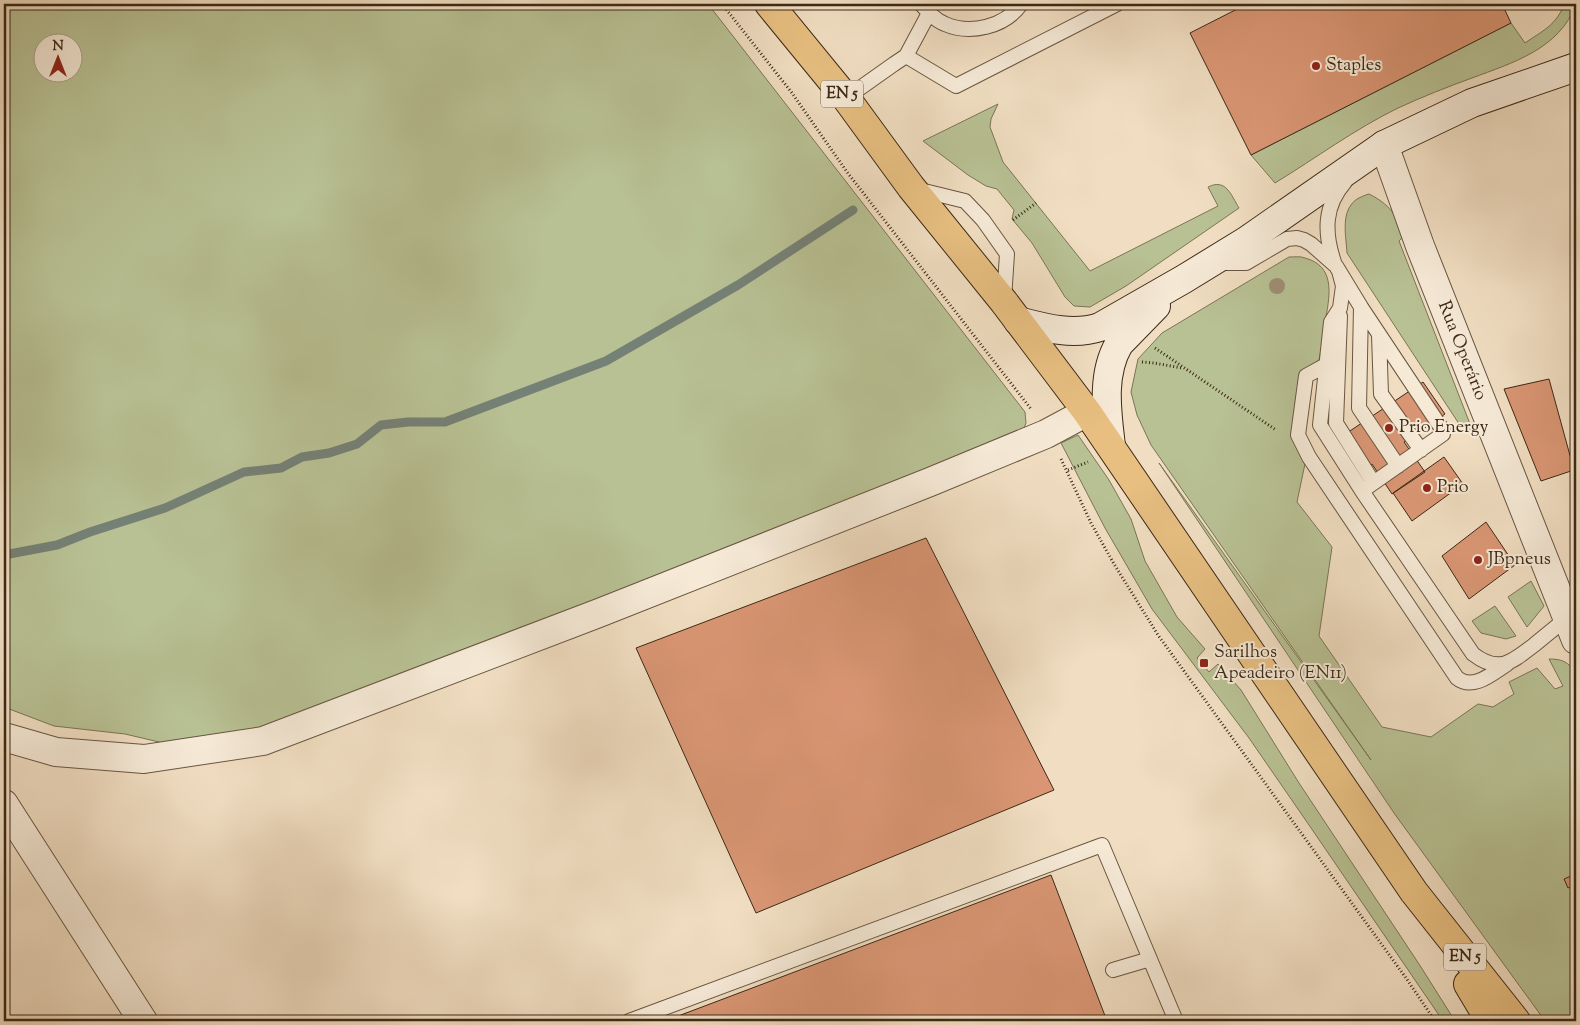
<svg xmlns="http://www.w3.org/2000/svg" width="1580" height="1025" font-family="'Sorts Mill Goudy',serif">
<rect width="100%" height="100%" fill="#f1dec2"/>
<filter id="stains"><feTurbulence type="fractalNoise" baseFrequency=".004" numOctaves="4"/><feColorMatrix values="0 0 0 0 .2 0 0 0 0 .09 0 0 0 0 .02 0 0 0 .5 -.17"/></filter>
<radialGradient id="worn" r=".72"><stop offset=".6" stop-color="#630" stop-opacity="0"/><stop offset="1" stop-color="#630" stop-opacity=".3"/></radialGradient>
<path fill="#b8c194" stroke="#7a7555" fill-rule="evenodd" d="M4 4H708L1025 412 1026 423 1020 438 266 727 176 746 125 734 54 726 4 707ZM42 42H72V72H42Z
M1564 4H1576C1560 49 1512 63 1472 78 1447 87 1422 97 1398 108 1355 129 1316 158 1275 183L1251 155 1511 23 1525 43C1542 31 1557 25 1564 4Z
M998 104 991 119 990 127 1003 162 1090 271 1218 206 1208 187C1226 178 1231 195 1239 208L1126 286 1090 307 1074 306 1065 297 1032 243 1012 219 1014 210 997 189 986 186 968 175 923 141Z
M1369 194C1389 204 1397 215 1404 236L1399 241 1472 429 1465 433 1347 253C1346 235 1340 211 1357 199 1361 197 1365 195 1369 194Z
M1289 257C1294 257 1301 256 1305 258 1335 266 1330 294 1326 317 1324 331 1322 346 1319 360L1301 372 1306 459 1297 502 1332 547 1319 636 1382 727 1431 737 1478 704 1493 707 1514 694 1509 682 1537 668 1555 689 1563 686 1549 659C1563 659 1568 662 1576 673V1021H1545L1394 813 1159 463 1371 760 1151 445 1137 415 1131 392 1138 359 1162 333Z
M1078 435 1109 480 1131 519 1145 561 1177 617 1205 649 1197 658 1209 672 1218 664 1241 690 1299 783 1419 964 1455 1021H1443L1309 825 1249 738 1152 609 1105 528 1061 443Z
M1531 581 1544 606 1527 627 1508 597Z
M1495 606 1516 636 1506 639 1481 633 1472 621Z"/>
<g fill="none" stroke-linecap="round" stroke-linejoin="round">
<path stroke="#758176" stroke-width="9" d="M4 555 57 545 90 532 165 508 244 472 281 468 302 457 329 453 357 444 381 425 408 422H445L606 361 738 285 853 210"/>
</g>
<path fill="#da9674" stroke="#3c2916" d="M1247 4H1502L1511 23 1251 155 1190 33Z
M1549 379 1574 470 1541 481 1504 389Z
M1423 382 1445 414 1404 442 1425 472 1392 494 1372 464 1351 479 1329 445Z
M1444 457 1463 484 1412 521 1393 493Z
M1486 522 1515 565 1469 599 1442 556Z
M926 538 1054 790 756 913 636 648Z
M1576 874V884L1568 888 1564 879Z
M1051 875 1107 1021H665Z"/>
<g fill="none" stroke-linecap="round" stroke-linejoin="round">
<defs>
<path id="lane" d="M921 4C928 12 935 20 945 24 970 35 1005 27 1021 4
M906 56 929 13
M846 98 894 64 906 56 956 86 1117 4
M916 189 965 201 983 220 1007 254 1004 299
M1334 262C1324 232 1324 206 1345 182
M1219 263H1246L1287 239 1297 238 1304 240 1311 244 1336 266 1361 307 1442 429 1443 431V434L1362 491
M1339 271 1343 286 1340 308 1331 322 1320 425 1362 491 1473 654C1499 674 1512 662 1534 645 1545 636 1556 627 1567 618
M1361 307 1359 408 1398 466
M1340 316 1336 423 1373 482
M1379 335 1381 394 1421 450
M1326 365 1306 376 1298 435 1309 457 1457 678C1473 691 1493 673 1507 664
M1113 970 1150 959
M629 1021 1102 845 1176 1021"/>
<g id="street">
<path id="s1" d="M1384 145 1420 246 1576 640"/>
<path d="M4 737 56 752 144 759 263 741 599 613 930 482 1046 434 1087 412"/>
<path d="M4 804 143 1021"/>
</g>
<path id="secondary" d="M1018 321C1045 328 1073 336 1100 327L1184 279 1246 241 1384 145 1472 103 1576 67
M1111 446C1107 412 1101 375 1119 344L1156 306"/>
<path id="primary" d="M769 4 846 98 911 187 1004 302 1087 412 1414 892 1516 1021
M1468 984 1490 1021"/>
</defs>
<use href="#lane" stroke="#695641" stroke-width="16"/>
<use href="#street" stroke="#695641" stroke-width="30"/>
<use href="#secondary" stroke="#3c2916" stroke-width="30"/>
<use href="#primary" stroke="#3c2916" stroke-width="30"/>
<path stroke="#3c2916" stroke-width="3" stroke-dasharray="1 2.5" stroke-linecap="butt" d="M722 4 792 93 847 172 1031 409
M1013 220 1036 203
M1155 348 1276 430
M1142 362 1154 363 1182 368
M1061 459 1091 523 1114 564 1158 635 1406 978 1435 1021
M1068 470 1088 462"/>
<use href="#lane" stroke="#f6ead7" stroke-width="14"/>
<use href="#street" stroke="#f6ead7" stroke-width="28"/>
<use href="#secondary" stroke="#f6ead7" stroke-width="28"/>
<use href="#primary" stroke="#e8bf81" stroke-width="28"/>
</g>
<circle fill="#9e8f75" cx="1277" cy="286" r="8"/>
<g fill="#8f2418" stroke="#f6ead7" stroke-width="2">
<circle cx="1316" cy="66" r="5"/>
<circle cx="1389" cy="428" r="5"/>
<circle cx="1427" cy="488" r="5"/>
<circle cx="1478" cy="560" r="5"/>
<rect x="1199" y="658" width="10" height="10" rx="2.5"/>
</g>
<g text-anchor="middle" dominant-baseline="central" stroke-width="4" stroke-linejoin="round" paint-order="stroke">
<g fill="#f6ead7" stroke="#746350" stroke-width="1">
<rect x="821" y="80.5" width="42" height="27" rx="4"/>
<rect x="1444" y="943.5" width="42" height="27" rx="4"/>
</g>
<g font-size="16" font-weight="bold" fill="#3c2916">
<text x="842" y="94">EN 5</text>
<text x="1465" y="957">EN 5</text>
</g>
<g font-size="18" fill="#3c2916" stroke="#f6ead7" text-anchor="start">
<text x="1326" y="66">Staples</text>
<text x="1399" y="428">Prio Energy</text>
<text x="1437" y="488">Prio</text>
<text x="1488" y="560">JBpneus</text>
<text x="1214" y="653">Sarilhos<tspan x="1214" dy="21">Apeadeiro (EN11)</tspan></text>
</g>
<g font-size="18" fill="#3c2916" stroke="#f6ead7">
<text stroke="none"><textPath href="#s1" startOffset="220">Rua Operário</textPath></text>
</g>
</g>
<rect width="1580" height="1025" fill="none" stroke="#f1dec2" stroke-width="20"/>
<rect x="5" y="5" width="1570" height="1015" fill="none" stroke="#3c2916" stroke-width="2.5"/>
<rect x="10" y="10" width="1560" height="1005" fill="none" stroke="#3c2916"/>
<g transform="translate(58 58)"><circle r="24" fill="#f6ead7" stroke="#ac9d8a"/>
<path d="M0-4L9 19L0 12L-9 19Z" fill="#8f2418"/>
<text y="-8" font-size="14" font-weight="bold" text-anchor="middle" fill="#3c2916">N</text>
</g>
<rect width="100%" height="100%" filter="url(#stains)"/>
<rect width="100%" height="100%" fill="url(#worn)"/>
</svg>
